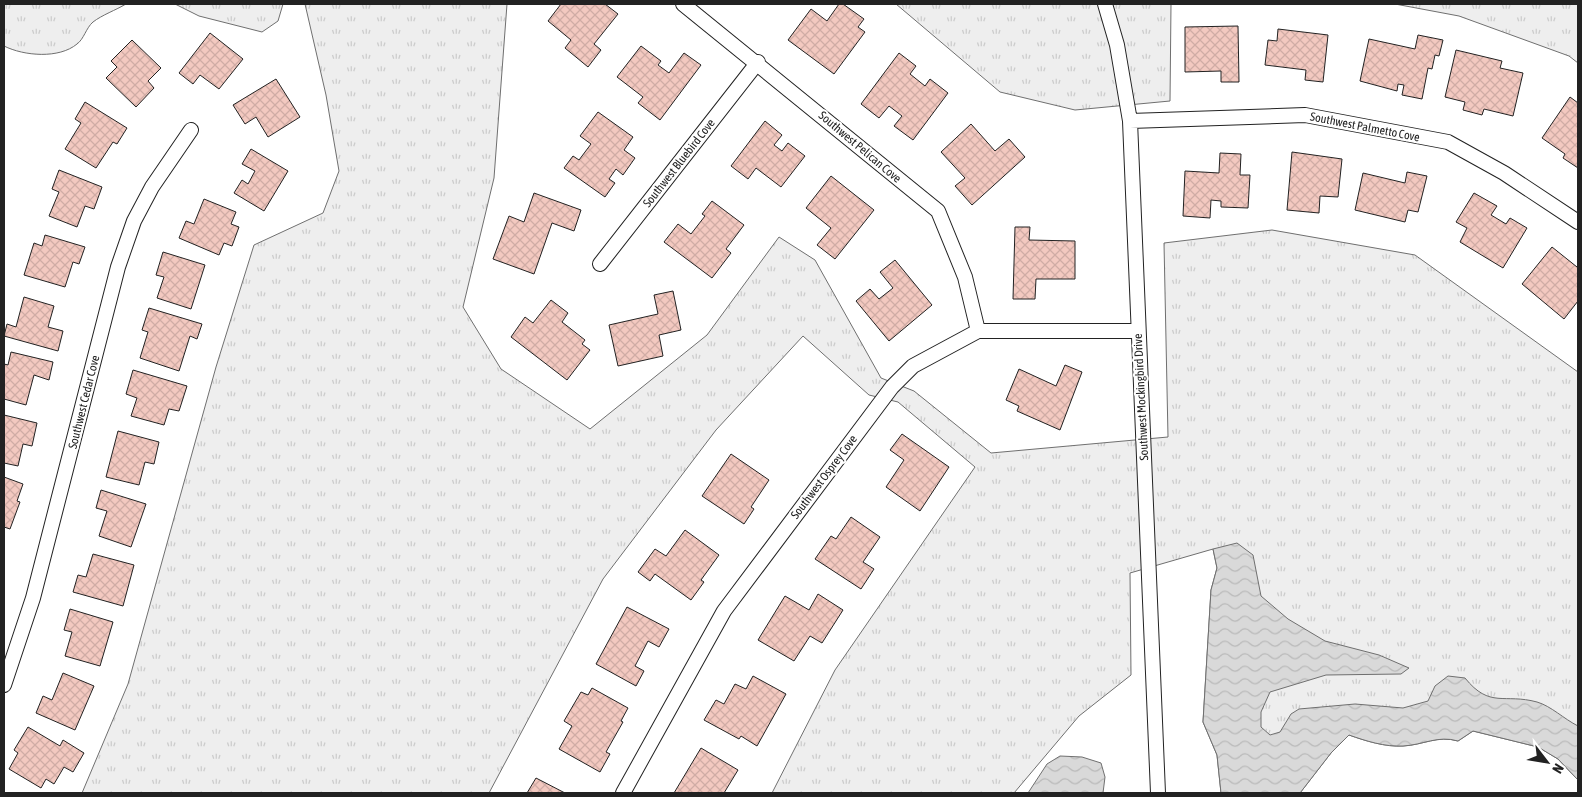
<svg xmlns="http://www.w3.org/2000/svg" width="1582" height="797" font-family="'Asap Condensed',sans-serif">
<defs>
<pattern id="grass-tufts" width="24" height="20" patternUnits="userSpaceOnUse" patternTransform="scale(1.25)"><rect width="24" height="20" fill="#eee"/><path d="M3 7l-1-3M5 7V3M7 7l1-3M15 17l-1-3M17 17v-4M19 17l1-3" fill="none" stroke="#ccc"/></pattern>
<pattern id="water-waves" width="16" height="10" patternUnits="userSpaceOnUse" patternTransform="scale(1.25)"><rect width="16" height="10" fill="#d9d9d9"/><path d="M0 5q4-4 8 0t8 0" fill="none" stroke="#bababa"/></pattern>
<pattern id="building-cross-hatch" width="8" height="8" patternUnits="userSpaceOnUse" patternTransform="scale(1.25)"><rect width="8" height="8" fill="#f3c9c0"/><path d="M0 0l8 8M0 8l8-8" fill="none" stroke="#d0aca5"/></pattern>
</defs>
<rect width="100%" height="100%" fill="#fff"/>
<path fill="url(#grass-tufts)" stroke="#6f6f6f" d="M4 4H126C116 10 102 15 93 22 86 28 84 39 77 44 59 59 24 56 4 46Z
M175 4H283L278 21 262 32 199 16Z
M305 4H507L494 178 463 307 501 369 590 429 707 335 779 237 815 260 881 378 914 391 991 453 1168 437 1164 243 1272 230 1415 255 1578 372V780L1558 759 1538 747 1473 731 1458 741C1438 735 1423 745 1403 746 1385 747 1366 741 1349 735L1331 753 1300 793H1221L1217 755 1203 722 1211 590 1217 568 1213 549 1130 573 1131 675 1079 716 1014 793H772L835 670 975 467 898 402 869 395 803 336 716 430 603 579 489 793H82L128 684 216 367 254 245 323 213 339 171 326 95Z
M896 4H1171L1170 101 1075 110 1000 92Z
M1395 4H1578V63L1569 56 1459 16Z"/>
<path fill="url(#water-waves)" stroke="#6f6f6f" d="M1237 543 1253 555 1261 596 1288 619 1325 641 1379 655 1409 668 1401 674 1326 675 1270 692 1261 712V727L1270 735 1280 732 1291 714 1299 709 1355 704 1403 708 1428 701 1435 686 1448 676 1465 678C1490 709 1504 693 1537 702 1551 706 1564 719 1578 726V780L1558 759 1538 747 1473 731 1458 741C1438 735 1423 745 1403 746 1385 747 1366 741 1349 735L1331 753 1300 793H1221L1217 755 1203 722 1211 590 1217 568 1213 549Z
M1060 756 1082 757 1101 763 1105 777 1103 793H1028L1047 764Z"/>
<path fill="url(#building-cross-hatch)" stroke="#222" d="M561 4H605L618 14 594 44 601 50 588 67 565 48 571 40 548 21Z
M839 4H843L864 19 858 27 865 32 834 74 788 40 811 9 827 21Z
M1238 26 1239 82H1221V71L1185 72V27Z
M1278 29 1328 35 1323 82 1305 80 1306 70 1265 65 1268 40 1277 41Z
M210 33 243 59 219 89 200 75 193 84 179 73Z
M1418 35 1443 40 1439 56 1435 55 1432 69 1428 68 1422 99 1402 95 1404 85 1398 84 1397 91 1360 81 1369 39 1415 49Z
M132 40 161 68 148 81 154 88 136 107 106 78 117 67 111 61Z
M641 46 661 61 658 65 669 73 684 53 701 65 660 120 638 103 643 97 617 77Z
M1456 50 1502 61 1500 68 1523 73 1513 116 1484 109 1482 115 1463 110 1465 102 1445 97Z
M899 53 916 66 910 74 925 86 930 79 948 93 913 140 894 126 902 116 889 106 879 118 861 104Z
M276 79 300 117 268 137 256 117 245 124 233 105Z
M1570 97 1578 103V168L1563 158 1565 154 1542 138Z
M85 102 127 128 117 144 113 142 96 168 65 149 81 123 75 119Z
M598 112 633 137 624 150 635 158 623 175 616 169 609 179 615 183 605 197 564 168 573 156 579 160 591 144 580 136Z
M765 121 782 135 774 145 782 151 788 143 805 156 781 187 756 168 748 179 731 166Z
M971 124 995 151 1009 139 1025 157 972 205 955 186 965 178 941 152Z
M251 149 288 171 264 211 234 193 242 180 248 184 255 171 242 164Z
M1292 152 1342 159 1338 197 1320 196 1319 213 1287 210Z
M1220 153 1241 154 1240 175H1250L1248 208 1221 207V201L1211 200 1210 218 1183 216 1185 171 1219 173Z
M59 170 102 187 94 209 85 206 77 227 49 216 59 192 52 189Z
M1407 172 1427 176 1418 212 1408 210 1405 222 1355 210 1363 173 1405 183Z
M831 176 874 210 835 259 817 245 831 228 806 208Z
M534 193 581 210 574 231 552 223 534 274 493 259 509 216 524 222Z
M1474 193 1497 206 1491 215 1506 224 1510 218 1527 228 1503 268 1460 242 1467 228 1456 222Z
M204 199 236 212 231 224 239 227 232 246 224 243 219 255 179 238 186 221 194 224Z
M712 201 744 225 726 249 731 253 712 278 664 242 678 224 691 234 705 216 702 214Z
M1015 227H1030L1029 240 1075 241V279H1036L1035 299H1013Z
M45 235 85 247 79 264 73 262 65 287 24 275 34 243 42 246Z
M1552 247 1577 267 1578 265V301L1564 319 1522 284Z
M163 252 205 265 191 309 157 298 164 277 156 275Z
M895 260 932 305 889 341 856 301 870 289 879 299 893 288 880 272Z
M673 291 681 330 659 335 663 356 618 366 609 325 658 314 654 295Z
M24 297 54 306 48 327 63 331 58 351 4 336 7 324 16 327Z
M551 300 568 313 562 322 585 340 582 344 590 350 567 380 511 337 525 317 533 323Z
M149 308 202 324 197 339 190 336 179 371 140 358 148 332 142 330Z
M11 352 53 362 49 380 34 375 26 405 4 399V364L8 365Z
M1065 365 1082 372 1060 430 1017 411 1019 406 1006 400 1019 369 1056 386Z
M133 370 187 386 179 411 169 409 164 425 131 416 137 398 126 394Z
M4 415 37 423 32 446 23 444 18 466 4 463Z
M118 431 159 442 154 464 145 462 139 485 106 477Z
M902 434 949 467 920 511 886 487 904 460 890 450Z
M731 454 769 480 751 507 754 509 744 524 702 496Z
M4 477 23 484 17 501 20 502 10 529 4 527Z
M101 490 146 504 131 547 99 536 107 511 96 508Z
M851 517 880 537 863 562 874 569 861 589 815 559 831 536 836 539Z
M685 530 719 555 701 580 704 582 691 600 655 574 650 581 638 572 655 549 666 556Z
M93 554 134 565 123 606 73 592 78 575 86 577Z
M818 594 843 610 822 643 810 636 794 661 758 640 785 596 809 610Z
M627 607 669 629 659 647 648 641 635 666 644 671 636 686 596 664Z
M70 609 113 622 100 666 65 656 72 632 64 630Z
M63 673 94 686 75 730 36 713 43 696 52 700Z
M753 676 786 694 757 746 741 736 739 739 704 720 716 700 724 704 735 684 746 689Z
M592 688 628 708 621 721 623 722 606 752 610 754 600 772 559 749 572 726 564 721 581 692 588 695Z
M28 727 60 746 63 740 84 753 73 772 64 767 54 784 46 779 41 788 9 769 18 753 14 750Z
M701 748 738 770 724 793H674Z
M536 778 565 793H527Z"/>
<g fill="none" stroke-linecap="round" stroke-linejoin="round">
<defs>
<path id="street" d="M683 4 938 211 965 277 978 331
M1105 4 1117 45 1130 121 1158 793
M1130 121 1305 115 1448 142 1504 173 1578 222
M600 264 758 62
M4 685 33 598 118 267 134 221 152 187 191 130
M623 793 724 611 892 387 913 366 978 331H1138"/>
</defs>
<use href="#street" stroke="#222" stroke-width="16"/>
<use href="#street" stroke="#fff" stroke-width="14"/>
</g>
<g text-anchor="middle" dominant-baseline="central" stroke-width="4" stroke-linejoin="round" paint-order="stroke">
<g font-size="12" fill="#222" stroke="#fff">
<text transform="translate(1365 127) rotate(11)">Southwest Palmetto Cove</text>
<text transform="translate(860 147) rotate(40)">Southwest Pelican Cove</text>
<text transform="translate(679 163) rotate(-52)">Southwest Bluebird Cove</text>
<text transform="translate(1141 397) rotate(-93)">Southwest Mockingbird Drive</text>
<text transform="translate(84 402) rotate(-76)">Southwest Cedar Cove</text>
<text transform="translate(824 477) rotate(-53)">Southwest Osprey Cove</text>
</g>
</g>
<rect width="1582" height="797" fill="none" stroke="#222222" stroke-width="10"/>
<g transform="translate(1547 762) rotate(121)" stroke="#ffffff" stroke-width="4" paint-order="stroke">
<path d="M0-4L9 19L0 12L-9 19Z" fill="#222222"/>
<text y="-8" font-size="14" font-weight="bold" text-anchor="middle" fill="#222222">N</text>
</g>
</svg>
